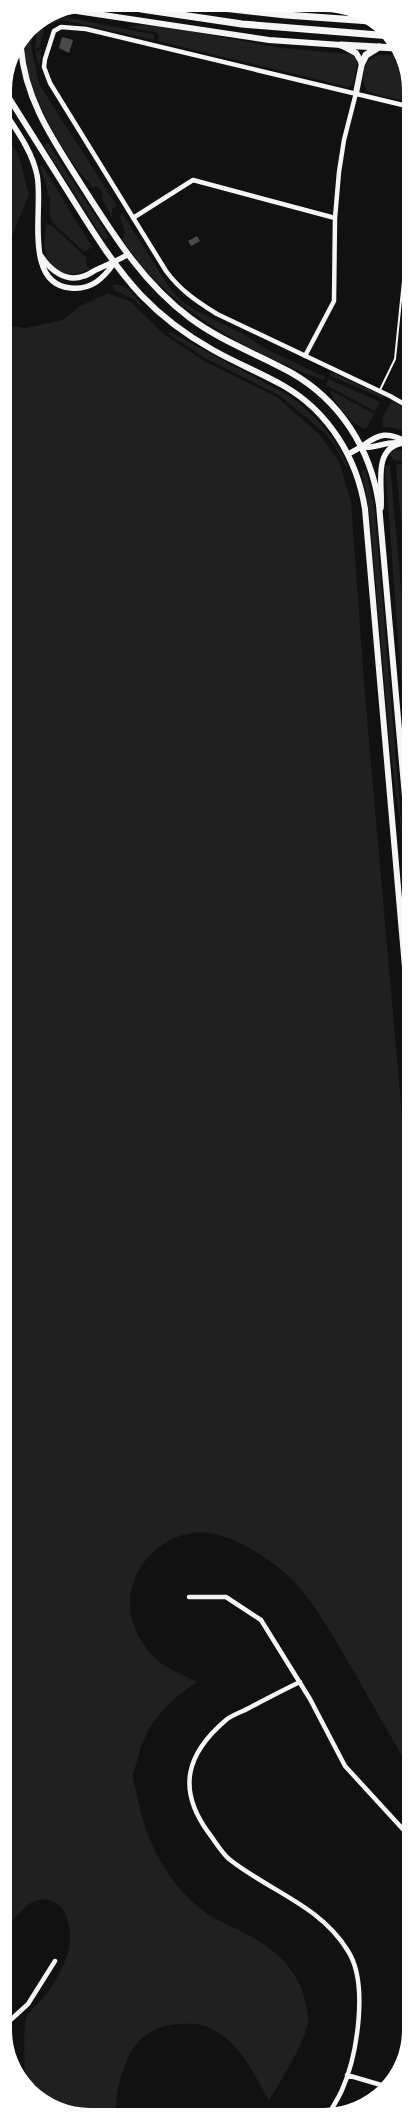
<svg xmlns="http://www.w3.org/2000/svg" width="415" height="2121" font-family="Barlow,sans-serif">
<rect width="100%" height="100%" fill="#111"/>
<path fill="#202020" d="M51 14 155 35 154 40 62 20 51 24 47 23 44 19Z
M151 24 281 48 351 54 358 60 353 84 348 87 158 41 159 36 155 32 128 27Z
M41 25 44 30 40 46 36 50 38 52 42 48 39 66C34 54 35 40 38 27Z
M34 26 31 45 39 84 117 206 112 209V217L118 229 101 196 103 194 98 187H92C88 180 82 176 77 169 55 138 12 67 29 29Z
M377 55H399L411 79V103L369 92C358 84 364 57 377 55Z
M4 130 19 156 29 195 9 243H4Z
M48 143 109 237 104 240 44 146Z
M42 165 92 247 86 251H83L52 222 50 218V196H48L47 189 40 166Z
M122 213 169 287 181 301 195 310 243 334 266 349 325 377 324 380C315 376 307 375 297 370 228 340 164 303 122 239L125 232 120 217Z
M46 225H51L86 257V264L90 269C71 279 49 274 45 249 44 242 46 233 46 225Z
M112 285C128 283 136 297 144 309L133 299 114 290Z
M108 293 131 302 165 335 204 361 277 397 321 436 339 461 351 502 365 695 411 1218V1767L404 1759C382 1722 362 1685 340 1648 323 1620 308 1593 284 1572 261 1553 222 1528 192 1533 157 1538 128 1571 130 1607 131 1627 143 1647 157 1660 167 1669 184 1675 197 1682 165 1703 146 1724 137 1761 136 1766 133 1772 133 1776 133 1782 136 1789 137 1795 145 1838 164 1877 197 1906 211 1918 227 1924 243 1932 271 1946 298 1968 305 2000 306 2006 309 2017 308 2023 304 2044 280 2082 269 2101 254 2075 241 2044 214 2030 205 2024 191 2023 180 2024 167 2024 153 2029 142 2038 125 2053 114 2094 116 2116H73L26 2088C25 2075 22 2026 27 2016 32 2008 41 2001 47 1993 55 1983 62 1968 67 1956 75 1935 69 1894 38 1900 25 1903 14 1921 4 1930V320L12 326 25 328 63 320 80 306Z
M170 332 288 395C315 414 334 436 348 466L346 467 335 446 325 433 279 395 205 358 169 334Z
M331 372 383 396 382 398 329 375Z
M328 379 380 402 375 411 326 385Z
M330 390 374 414 366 429C351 425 335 404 330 390Z
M392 401 411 413V435L395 428 382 427 383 416Z
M395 449 411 451V463L394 460 389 454Z
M398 464H402L411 466V528L407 529 411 561 410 617 396 467Z
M390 465 406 643V655H403V663L407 669 411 713V807L385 466Z
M366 470 375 513 411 935 402 837 391 755 370 518 365 486 361 472Z"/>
<path fill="#4a4a4a" d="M62 37 73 40 69 53 59 48Z
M197 236 200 241 191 246 188 241Z"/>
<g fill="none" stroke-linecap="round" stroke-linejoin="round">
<path stroke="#f5f5f5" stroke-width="2" d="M380 390 395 359 411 202"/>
<path stroke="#f5f5f5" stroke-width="4.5" d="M411 107 86 29 61 27 54 31 45 59 44 67 50 83 166 271C180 290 196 301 217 314L390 396 411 408
M133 218 193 180 335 218
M305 356 334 301 335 218 339 172 344 140 356 93
M409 658 411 677
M189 1597H226L261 1620 310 1699 345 1766 411 1838
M300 1682C283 1690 266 1699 249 1708 242 1712 232 1715 226 1720 186 1754 177 1789 208 1832 215 1841 221 1852 229 1859 269 1891 320 1905 348 1951 369 1984 357 2056 342 2090 338 2099 332 2108 327 2117
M4 2026 28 2004 55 1961
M347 2075 388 2087"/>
<path stroke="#f5f5f5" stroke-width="5.5" d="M4 111C17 131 32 151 37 175 44 206 22 284 71 288 91 290 103 279 114 263
M41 256C50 270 66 283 84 276 89 275 93 271 98 269 108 264 117 261 127 255
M362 447C375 449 386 441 399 443
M348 454C376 441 377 425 411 444
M381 508C383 486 372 448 403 443"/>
<path stroke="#f5f5f5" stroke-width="6" d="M70 10 269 40 341 45 356 53 362 63 356 93
M21 48C25 100 54 141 81 184 113 234 142 282 190 318 221 341 257 354 290 372 340 400 371 449 379 505L411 864
M4 90C28 128 51 165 75 203 95 235 115 267 141 295 162 317 186 335 213 350 236 363 261 373 284 386 329 412 357 458 365 509L411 1036"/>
<path stroke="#f5f5f5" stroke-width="7" d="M341 7H348
M223 8 286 15 370 21
M141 9 242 24 391 36
M341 45 396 48
M362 63 366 55 379 47"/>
</g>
<path d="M0 0H415V2121H0ZM90 12H324A78 78 0 0 1 402 90V2030A78 78 0 0 1 324 2108H90A78 78 0 0 1 12 2030V90A78 78 0 0 1 90 12Z" fill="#fefefe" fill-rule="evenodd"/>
</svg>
